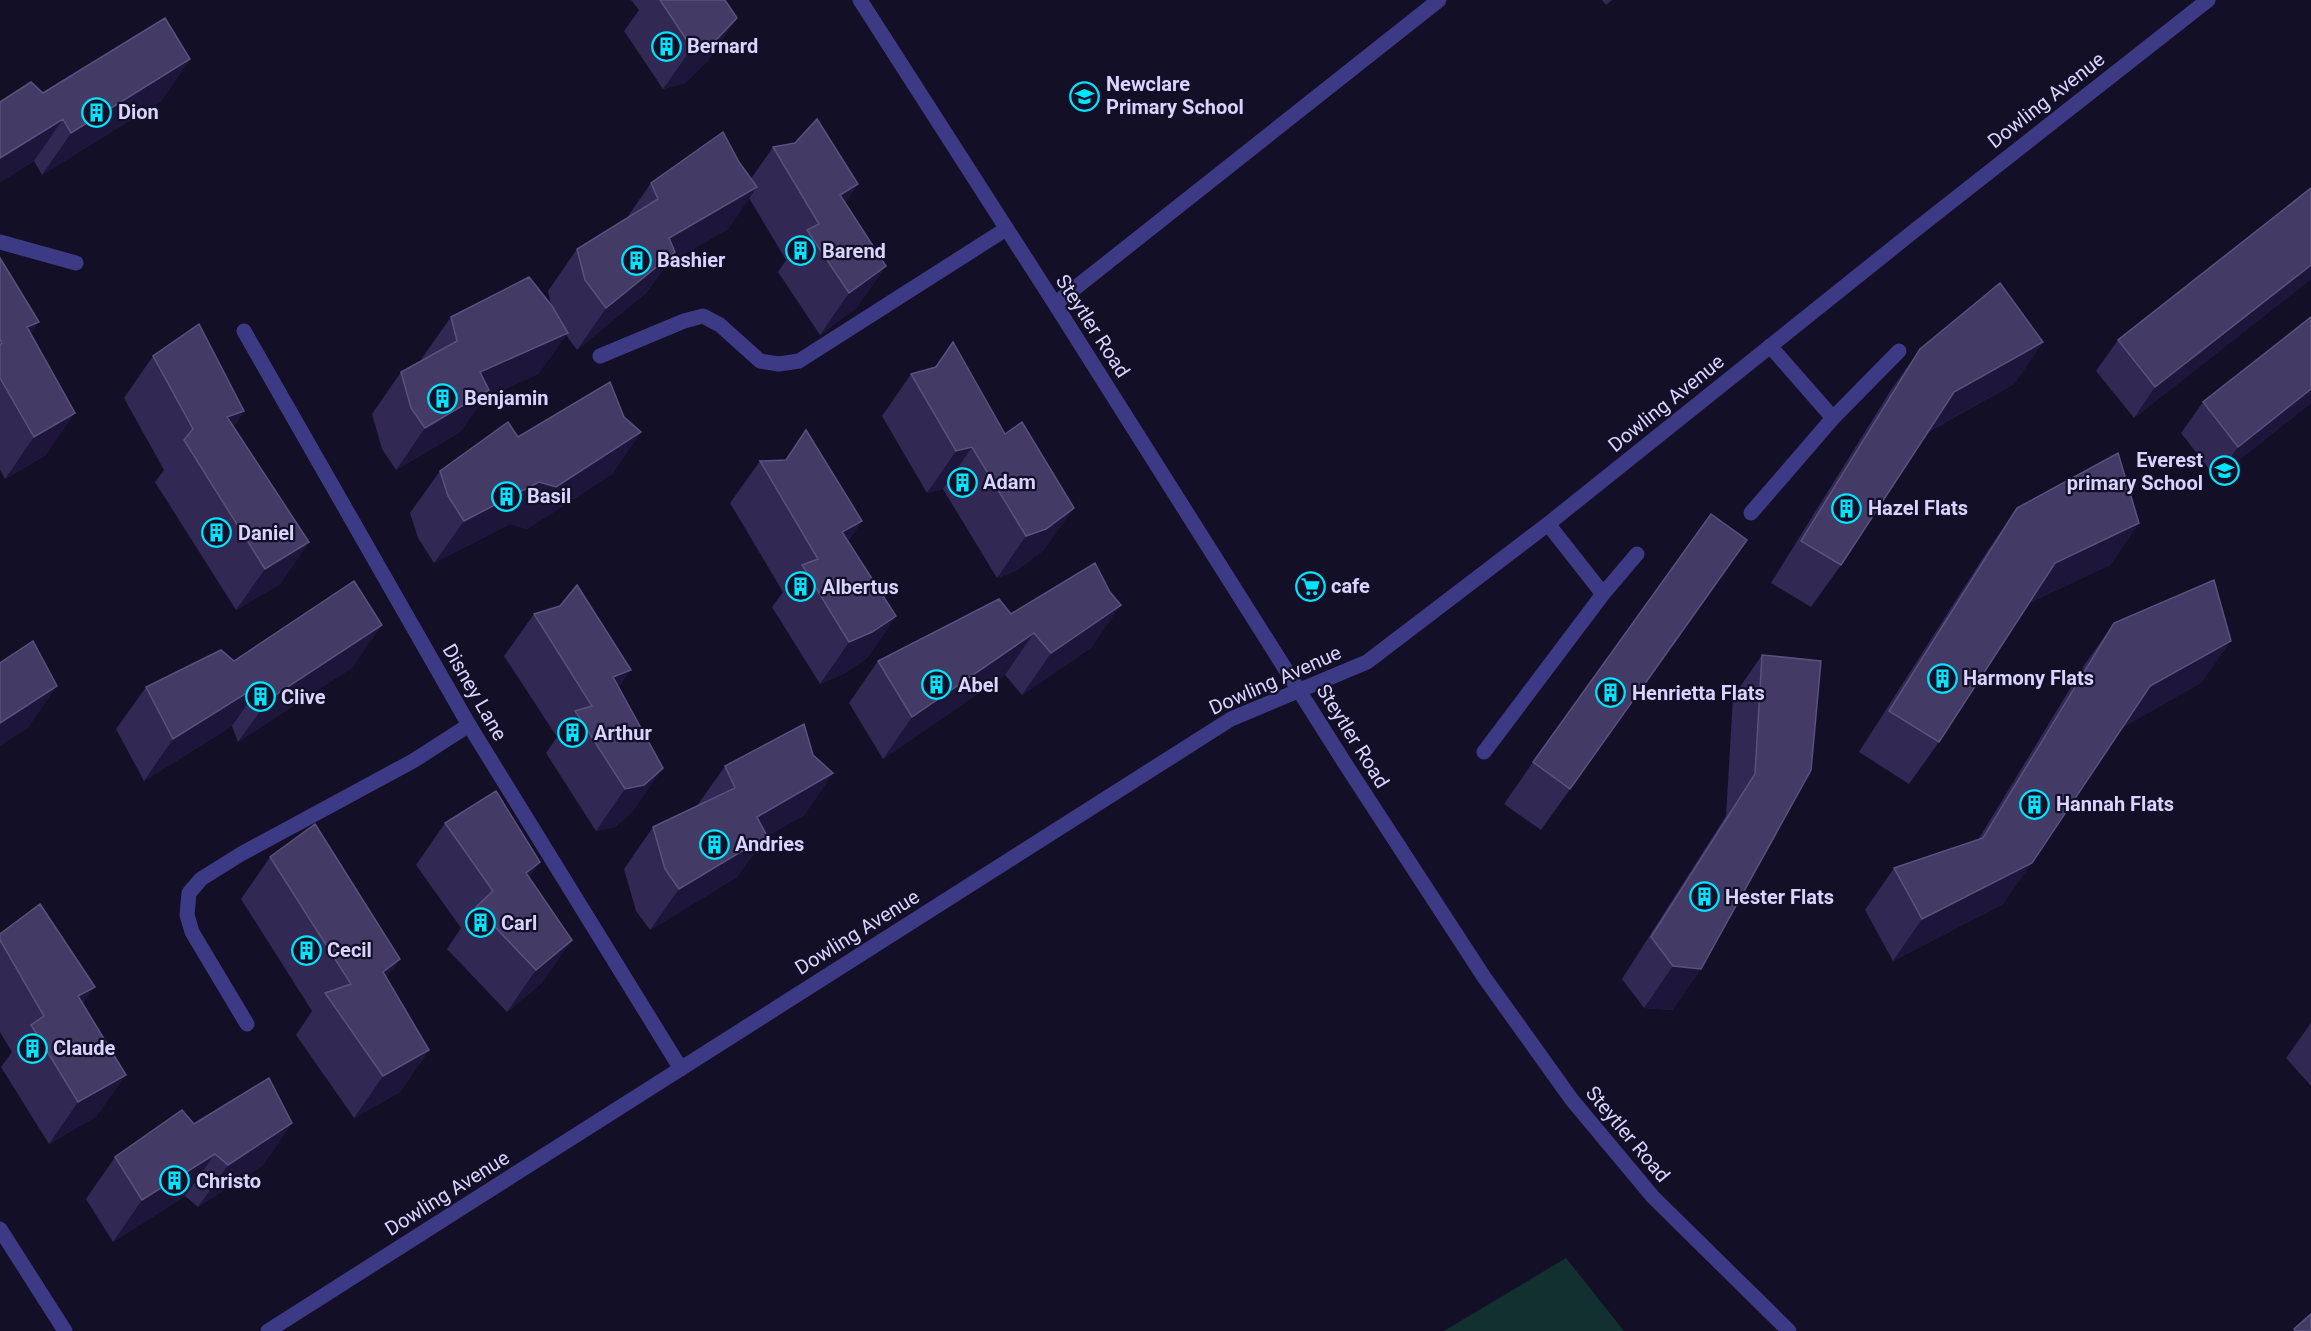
<svg xmlns="http://www.w3.org/2000/svg" width="2311" height="1331" font-family="Roboto,sans-serif">
<rect width="100%" height="100%" fill="#130f26"/>
<path fill="#12302f" d="M1566 1258 1624 1331H1444Z"/>
<g fill="none" stroke-linecap="round" stroke-linejoin="round">
<path stroke="#3d3a85" stroke-width="15" d="M0 242 76 263
M600 356 684 321 703 316 720 325 760 361 779 364 799 361 1006 229
M1833 418 1899 351
M1751 513 1833 418 1770 346
M1603 594 1637 554
M1484 752 1603 594 1548 524
M247 1024 192 932 187 915 189 893 201 879 241 854 413 761 469 725"/>
<path stroke="#3d3a85" stroke-width="15" d="M860 0 1055 304 1346 765 1484 977 1572 1100 1653 1197 1789 1331
M1055 304 1439 0
M244 331 469 725 681 1069
M0 1229 65 1331
M268 1331 1231 719 1367 662 1548 524 1914 231 2208 0"/>
</g>
<path fill="#312854" d="M631 0H725L737 18 708 60 685 83 663 89 624 31 639 10Z
M1602 0H1612L1606 5Z
M190 59 161 101 42 175 34 161 0 182V102L43 93Z
M773 147 858 184 845 203 886 266 856 308 820 335 778 272 786 260 749 198 728 229 667 264 646 293 577 350 566 335 538 374 483 399 460 432 396 470 382 449 372 414 401 372 422 360V358L451 317 551 305 548 291 577 249 626 219 651 183 739 162 751 179Z
M2311 188V279L2134 418 2096 371 2118 340Z
M0 258 31 334 46 455 5 479 0 470Z
M2311 317V403L2216 478 2181 433 2203 402Z
M953 342 1045 549 1017 570 997 578 943 489 927 493 882 416 911 374 935 367Z
M2043 342 2014 384 1928 432 1841 565 1811 607 1771 583 1891 390 1920 349Z
M153 356 244 411 233 427 309 542 280 584 236 610 155 482 164 470 124 398Z
M624 417 641 432 612 474 527 529 510 524 434 563 418 538 410 513 440 471 518 437Z
M760 461 862 521 848 541 896 616 867 658 843 674 820 684 772 607 783 592 730 503Z
M2017 508 2139 523 2110 565 2029 603 1939 742 1909 784 1859 752 1988 550Z
M1718 582 1541 830 1504 804 1533 762Z
M534 614 618 688 634 810 615 827 596 831 546 753 557 737 504 656Z
M1011 614 1092 647 1022 695 1005 675 883 759 849 703 878 661Z
M2114 623 2202 682 2123 727 2003 904 1893 961 1865 910 1894 868 1978 840 2085 664Z
M1762 655 1821 661 1701 969 1672 1010 1644 1008 1622 979 1726 816 1733 697Z
M234 661 353 667 238 742 232 726 144 781 116 729 146 687Z
M813 755 833 773 804 815 766 837 737 877 650 930 636 911 624 869 653 827 697 806 725 766Z
M445 823 540 862 529 877 543 982 507 1012 447 949 461 928 416 865Z
M270 857 387 979 429 1050 400 1092 354 1118 296 1035 312 1011 241 899Z
M0 934 83 1004 97 1116 49 1144 1 1067 12 1052 0 1032Z
M2311 1023V1086L2286 1058Z
M292 1123 263 1165 198 1207 185 1196 113 1242 86 1199 115 1157 194 1124Z"/>
<path fill="#1d163a" d="M737 18 708 60 685 83 663 89 692 48Z
M190 59 161 101 42 175 71 133Z
M63 119 34 161 0 182V158Z
M858 184 829 226 840 195Z
M757 187 728 229 667 264 646 293 577 350 606 308 669 238Z
M2311 265V279L2134 418 2155 387Z
M886 266 856 308 820 335 849 293Z
M39 322 10 363 27 327Z
M568 333 538 374 483 399 460 432 396 470 425 428 480 372Z
M2043 342 2014 384 1925 433 1954 392Z
M2311 389V403L2216 478 2238 447Z
M244 411 215 452 227 417Z
M75 413 46 455 5 479 34 437Z
M641 432 612 474 527 529 510 524 434 563 464 521 539 482Z
M972 447 943 489 927 493 956 451Z
M1074 508 1045 549 1017 570 997 578 1026 536Z
M862 521 833 563 842 532Z
M2139 523 2110 565 2026 604 2055 563Z
M309 542 280 584 236 610 265 569Z
M1121 605 1092 647 1022 695 1051 653Z
M896 616 867 658 843 674 820 684 849 642Z
M382 625 353 667 238 742 268 700Z
M1034 633 1005 675 883 759 912 717Z
M2231 641 2202 682 2121 728 2150 686Z
M631 670 602 711 613 677Z
M261 684 232 726 144 781 173 739Z
M57 686 28 728 0 746V723Z
M663 768 634 810 615 827 596 831 625 789Z
M833 773 804 815 766 837 737 877 650 930 679 889 757 817Z
M540 862 511 903 526 873Z
M2032 863 2003 904 1893 961 1922 919Z
M572 940 543 982 507 1012 536 970Z
M400 959 371 1001 383 972Z
M1673 966 1701 969 1672 1010 1644 1008Z
M95 987 66 1028 78 996Z
M429 1050 400 1092 354 1118 383 1076Z
M126 1075 97 1116 49 1144 78 1102Z
M292 1123 263 1165 198 1207 228 1165Z
M215 1154 185 1196 113 1242 142 1200Z"/>
<path fill="#433a66" stroke="#5a527e" stroke-width="1.5" d="M660 0H725L737 18 715 41 692 48Z
M165 18 190 59 71 133 63 119 0 158V102L31 82 43 93Z
M817 119 858 184 840 195 886 266 849 293 807 230 819 224 773 147 795 143Z
M723 132 739 162 757 187 669 238 675 252 606 308 585 280 577 249 658 199 651 183Z
M2311 188V265L2155 387 2118 340Z
M0 258 39 322 27 327 75 413 34 437 0 378V345L2 343 0 339Z
M529 277 552 306 568 333 480 372 489 390 425 428 411 408 401 372 457 341 451 317Z
M2000 283 2043 342 1954 392 1841 565 1801 541 1920 349Z
M2311 317V389L2238 447 2203 402Z
M199 324 244 411 227 417 309 542 265 569 184 440 193 429 153 356Z
M953 342 1005 434 1022 422 1074 508 1046 529 1026 536 972 447 956 451 911 374 936 367Z
M610 382 624 417 641 432 556 487 539 482 464 521 448 496 440 471 508 422 518 437Z
M806 430 862 521 842 532 896 616 872 632 849 642 802 565 818 559 760 461 786 460Z
M2118 453 2139 523 2055 563 1939 742 1889 711 2017 508Z
M1711 514 1747 540 1570 789 1533 762Z
M1095 563 1110 592 1121 605 1051 653 1034 633 912 717 878 661 999 599 1011 614Z
M2214 580 2231 641 2150 686 2032 863 1922 919 1894 868 1983 838 2114 623Z
M354 581 382 625 268 700 261 684 173 739 146 687 221 650 234 661Z
M577 585 631 670 613 677 663 768 644 785 625 789 575 711 592 706 534 614 560 606Z
M33 641 57 686 0 723V663Z
M1762 655 1821 661 1811 770 1701 969 1673 966 1651 937 1755 774Z
M804 724 813 755 833 773 757 817 767 836 679 889 665 869 653 827 735 788 725 766Z
M496 791 540 862 526 873 572 940 536 970 476 907 493 891 445 823Z
M315 824 400 959 383 972 429 1050 383 1076 325 993 351 984 270 857Z
M40 904 95 987 78 996 126 1075 78 1102 31 1025 44 1016 0 940V934Z
M269 1078 292 1123 228 1165 215 1154 142 1200 115 1157 182 1110 194 1124Z
M2311 1314V1331H2295L2294 1329Z"/>
<defs>
<symbol id="building-ring" viewBox="-11 -11 22 22"><circle r="9.5" fill="#130f26" stroke="#00e5ff" stroke-width="1.5"/><path d="M-4-6H4V6H1V3H-1V6H-4ZM-2.5-4.3h1.7v1.8h-1.7ZM.8-4.3h1.7v1.8H.8ZM-2.5-1h1.7V.8h-1.7ZM.8-1h1.7V.8H.8Z" fill="#00e5ff"/></symbol>
<symbol id="school-ring" viewBox="-11 -11 22 22"><circle r="9.5" fill="#130f26" stroke="#00e5ff" stroke-width="1.5"/><path d="M0-5L7-2L0 1L-7-2ZM-4 1L0 2.5L4 1V4Q0 6-4 4Z" fill="#00e5ff"/></symbol>
<symbol id="supermarket-ring" viewBox="-11 -11 22 22"><circle r="9.5" fill="#130f26" stroke="#00e5ff" stroke-width="1.5"/><path d="M-6-5.5h2.5l.6 2H6L4.5 2H-2.5L-4.4-4H-6ZM-1.5 3.2a1.3 1.3 0 1 0 .1 0ZM3 3.2a1.3 1.3 0 1 0 .1 0Z" fill="#00e5ff"/></symbol>
</defs>
<g fill-rule="evenodd">
<use href="#building-ring" x="650" y="30" width="33" height="33"/>
<use href="#school-ring" x="1068" y="80" width="33" height="33"/>
<use href="#building-ring" x="80" y="96" width="33" height="33"/>
<use href="#building-ring" x="784" y="234" width="33" height="33"/>
<use href="#building-ring" x="620" y="244" width="33" height="33"/>
<use href="#building-ring" x="426" y="382" width="33" height="33"/>
<use href="#school-ring" x="2208" y="454" width="33" height="33"/>
<use href="#building-ring" x="946" y="466" width="33" height="33"/>
<use href="#building-ring" x="490" y="480" width="33" height="33"/>
<use href="#building-ring" x="1830" y="492" width="33" height="33"/>
<use href="#building-ring" x="200" y="516" width="33" height="33"/>
<use href="#supermarket-ring" x="1294" y="570" width="33" height="33"/>
<use href="#building-ring" x="784" y="570" width="33" height="33"/>
<use href="#building-ring" x="1926" y="662" width="33" height="33"/>
<use href="#building-ring" x="920" y="668" width="33" height="33"/>
<use href="#building-ring" x="1594" y="676" width="33" height="33"/>
<use href="#building-ring" x="244" y="680" width="33" height="33"/>
<use href="#building-ring" x="556" y="716" width="33" height="33"/>
<use href="#building-ring" x="2018" y="788" width="33" height="33"/>
<use href="#building-ring" x="698" y="828" width="33" height="33"/>
<use href="#building-ring" x="1688" y="880" width="33" height="33"/>
<use href="#building-ring" x="464" y="906" width="33" height="33"/>
<use href="#building-ring" x="290" y="934" width="33" height="33"/>
<use href="#building-ring" x="16" y="1032" width="33" height="33"/>
<use href="#building-ring" x="158" y="1164" width="33" height="33"/>
</g>
<g text-anchor="middle" dominant-baseline="central" stroke-width="4.5" stroke-linejoin="round" paint-order="stroke">
<g font-size="20" font-weight="bold" fill="#d9d4ff" stroke="#130f26" text-anchor="start">
<text x="687" y="46">Bernard</text>
<text x="1106" y="84">Newclare<tspan x="1106" dy="23">Primary School</tspan></text>
<text x="118" y="112">Dion</text>
<text x="822" y="251">Barend</text>
<text x="657" y="260">Bashier</text>
<text x="464" y="398">Benjamin</text>
<text x="2203" y="460" text-anchor="end">Everest<tspan x="2203" dy="23">primary School</tspan></text>
<text x="983" y="482">Adam</text>
<text x="527" y="496">Basil</text>
<text x="1868" y="508">Hazel Flats</text>
<text x="238" y="533">Daniel</text>
<text x="1331" y="586">cafe</text>
<text x="822" y="587">Albertus</text>
<text x="1963" y="678">Harmony Flats</text>
<text x="958" y="685">Abel</text>
<text x="1632" y="693">Henrietta Flats</text>
<text x="281" y="697">Clive</text>
<text x="594" y="733">Arthur</text>
<text x="2056" y="804">Hannah Flats</text>
<text x="735" y="844">Andries</text>
<text x="1725" y="897">Hester Flats</text>
<text x="501" y="923">Carl</text>
<text x="327" y="950">Cecil</text>
<text x="53" y="1048">Claude</text>
<text x="196" y="1181">Christo</text>
</g>
<g font-size="20" fill="#d9d4ff" stroke="#130f26">
<text transform="translate(2046 100) rotate(-38)">Dowling Avenue</text>
<text transform="translate(1093 326) rotate(57)">Steytler Road</text>
<text transform="translate(1666 403) rotate(-39)">Dowling Avenue</text>
<text transform="translate(1275 680) rotate(-24)">Dowling Avenue</text>
<text transform="translate(475 692) rotate(60)">Disney Lane</text>
<text transform="translate(1353 736) rotate(58)">Steytler Road</text>
<text transform="translate(857 932) rotate(-32)">Dowling Avenue</text>
<text transform="translate(1628 1134) rotate(50)">Steytler Road</text>
<text transform="translate(447 1193) rotate(-32)">Dowling Avenue</text>
</g>
</g>
</svg>
